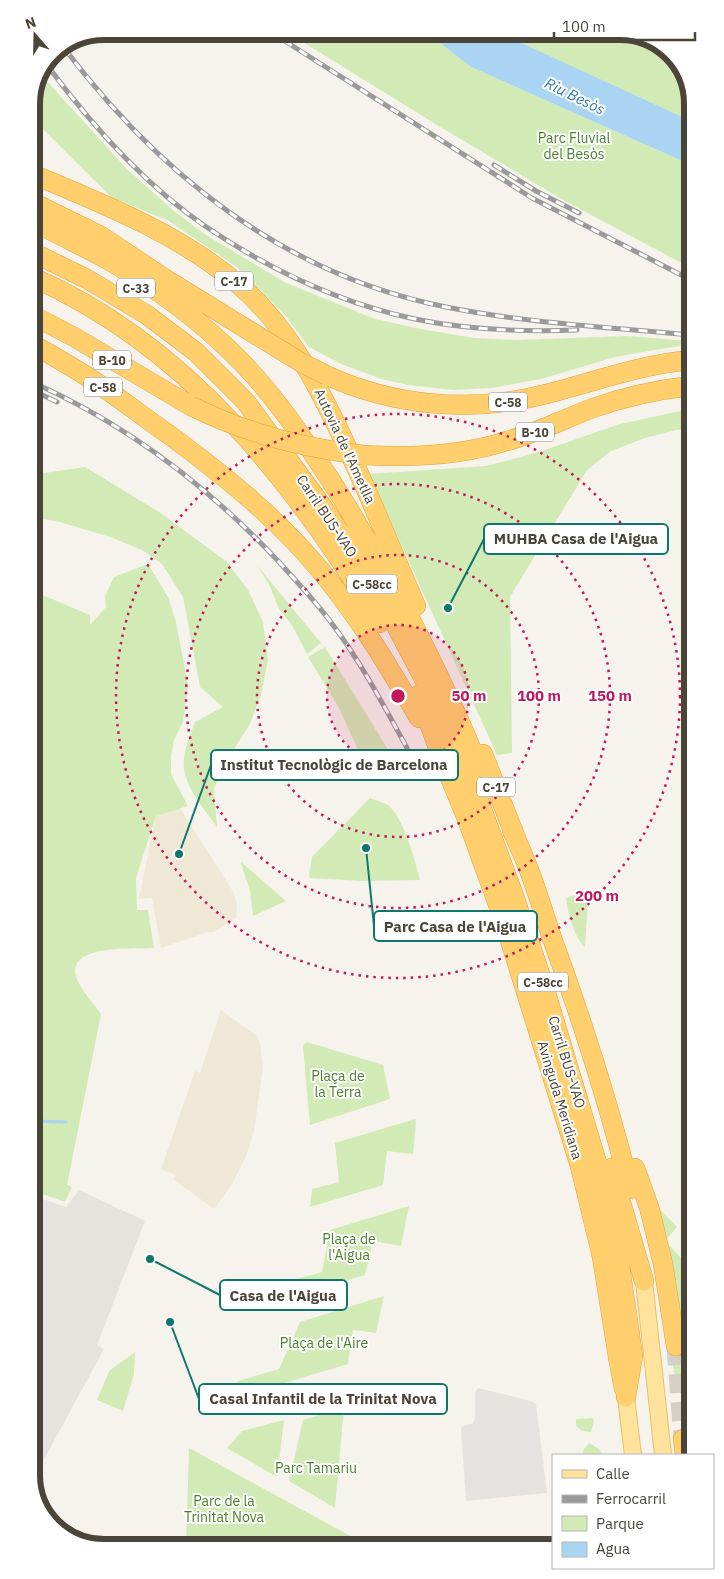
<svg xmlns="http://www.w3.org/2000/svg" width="724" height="1579" font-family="'IBM Plex Sans',sans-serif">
<rect width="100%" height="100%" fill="#f6f3ec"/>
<path fill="#e6e2dd" d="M79 1190 145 1221 97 1345 104 1349 35 1476 34 1196 66 1207Z"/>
<path fill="#efe8d6" d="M180 808 234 893 237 905 236 918 214 932H208L161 948 152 898 139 899 156 815Z
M221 1010 257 1036 260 1043 263 1067 254 1131 246 1156 232 1184 214 1209 173 1179 175 1175 161 1169 195 1071 200 1073Z"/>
<path fill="#d2eab5" d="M285 31H425L471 67 689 164V267L565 201 442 128Z
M500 31H625L664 47 689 81V120L503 35Z
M42 76 127 169 175 212 206 235 286 283 375 319 421 329 474 338 516 340 627 336 690 341V344L615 357 541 379 492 388 453 390 408 385 382 379 341 364 309 347 286 316 238 268 169 221 111 197 31 117V100Z
M690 409V429L676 430 645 438 611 451 587 470 510 597 512 753 497 755 369 474 486 466 539 452 620 424Z
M85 467 159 512 226 561 248 590 263 622 268 660 261 695 249 726 228 758 214 788 217 827C204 808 181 784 184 759 185 747 191 733 195 722L223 707 200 687 183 597 162 564 142 550 110 537 60 522 33 517 32 481 38 474Z
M148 564 168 597 176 622 188 685 183 722 174 740 171 756V774L188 806 156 816 136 878 137 910H148L154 948C136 949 63 943 77 979 82 991 93 1003 101 1014L67 1185 72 1187 65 1202 34 1191 33 591 90 615V625L106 607 105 596 114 577Z
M256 564 321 643 307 654 292 625 279 609 269 584Z
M325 647 392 756 383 763 367 770 339 708 308 657Z
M370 798C375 800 383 802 388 805 404 818 415 861 420 880L363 881 310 878 309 876 312 857Z
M241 863V862L286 901 253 916 250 891Z
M581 893 585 899 588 900 585 948C574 936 568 914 566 898Z
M307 1042 383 1065 390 1099 310 1125 303 1047V1045Z
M415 1119 416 1122 413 1154 387 1151 383 1185 310 1207 312 1189 339 1182 335 1143Z
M651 1200 677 1227 665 1241 692 1269V1385L675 1380Z
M409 1206 401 1246 373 1241 365 1275 282 1300 289 1281 322 1272 330 1230Z
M384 1296 376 1333 353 1330 348 1364 225 1401 238 1381 279 1369 300 1322Z
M135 1352 134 1374 123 1411 97 1400 109 1371Z
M344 1408 335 1508 289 1481 303 1420Z
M593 1418 594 1423 591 1432 582 1431 576 1426V1419Z
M284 1420 277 1477 227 1448 242 1431Z
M589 1443 599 1449 602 1455H582L584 1449Z
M189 1448 356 1539 355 1546 186 1547Z"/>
<path fill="#e5e3e0" d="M478 1388 531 1401 536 1404 547 1493 466 1501 461 1427 473 1423 475 1418V1393Z"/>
<path fill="#a9d4f2" d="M425 31H500L504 35 689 120V164L471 67Z"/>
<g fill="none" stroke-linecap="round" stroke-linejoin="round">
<path stroke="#a9d4f2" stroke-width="3" d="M34 1121 66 1122"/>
<path stroke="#d4d0c8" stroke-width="19" stroke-dasharray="19 9" stroke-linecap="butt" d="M676 1346 683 1439"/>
<defs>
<path id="primary" d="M644 1281 663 1455
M626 1397 633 1455"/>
<path id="highway" d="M32 174C103 204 178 233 238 284 287 325 318 385 345 443 370 496 392 551 416 606
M32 202 101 236 164 278 227 317
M32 220C59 236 88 248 115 264 154 287 191 314 224 345 269 386 302 436 335 487 391 577 441 673 481 772
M32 252 87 279 147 315 196 352 246 402 322 506 348 544 384 603 422 675 472 782 514 896 543 983 604 1186 618 1253 633 1356 626 1397
M32 277C186 344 295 482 380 623
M32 315 74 337 191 406
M32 344C55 357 78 370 100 385 123 401 145 418 168 434 225 476 280 520 325 576 361 620 390 669 419 718
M326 375C393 406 470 413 542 395 591 383 638 365 690 360
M363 455C411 458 460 456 507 441 536 433 564 419 593 408 624 397 656 390 690 386
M419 695 441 756 467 819 504 921 580 1166 602 1257 618 1357 624 1389
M483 754 517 841
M512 831C529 864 540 902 552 938 582 1020 609 1104 630 1189
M611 1168 644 1281
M635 1168 649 1207 663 1264 676 1346
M683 1439 685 1455"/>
</defs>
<use href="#primary" stroke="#e6c16a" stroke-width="18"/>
<use href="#highway" stroke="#e0a43c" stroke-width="20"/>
<use href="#primary" stroke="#ffe39c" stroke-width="16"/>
<use href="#highway" stroke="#ffcf6e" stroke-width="19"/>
<defs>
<path id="rail" d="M269 31 532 198 689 279
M64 48C161 176 285 275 446 307 526 323 609 327 689 335
M47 65C90 123 145 185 205 226 268 269 340 303 415 319 468 330 523 332 577 330
M494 165 536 191 579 213
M32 382C126 424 209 487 279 562 297 582 317 603 333 625 362 664 384 706 407 748
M32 390 57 402"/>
</defs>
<use href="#rail" stroke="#9a9a9a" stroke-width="5"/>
<use href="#rail" stroke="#fff" stroke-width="3" stroke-dasharray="9" stroke-linecap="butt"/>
<defs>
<path id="highway-bridge" d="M227 317 302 363 326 375
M191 406C245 433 303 448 363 455"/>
</defs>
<use href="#highway-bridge" stroke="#e0a43c" stroke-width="20" stroke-linecap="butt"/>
<use href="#highway-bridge" stroke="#ffcf6e" stroke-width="19"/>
</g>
<circle cx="398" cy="696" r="71" fill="#c2185b" fill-opacity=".12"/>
<g fill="none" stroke="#c2185b" stroke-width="2.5" stroke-dasharray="2.5 5">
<circle cx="398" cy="696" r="71"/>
<circle cx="398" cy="696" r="141"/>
<circle cx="398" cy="696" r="212"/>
<circle cx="398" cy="696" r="282"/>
</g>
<g text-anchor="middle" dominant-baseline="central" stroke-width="4" stroke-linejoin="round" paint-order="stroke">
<g fill="#fff" stroke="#817c74" stroke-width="1">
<rect x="215" y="271.5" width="38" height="19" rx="4"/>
<rect x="117" y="278.5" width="38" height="19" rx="4"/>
<rect x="93" y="350.5" width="38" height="19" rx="4"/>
<rect x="84" y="377.5" width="38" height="19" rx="4"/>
<rect x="489" y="392.5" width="38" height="19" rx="4"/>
<rect x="516" y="422.5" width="38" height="19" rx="4"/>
<rect x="347" y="574.5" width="50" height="19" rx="4"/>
<rect x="477" y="777.5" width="38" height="19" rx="4"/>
<rect x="518" y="972.5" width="50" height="19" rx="4"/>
</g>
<g font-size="12" font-weight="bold" fill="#4b4439">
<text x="234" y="281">C-17</text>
<text x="136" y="288">C-33</text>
<text x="112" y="360">B-10</text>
<text x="103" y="387">C-58</text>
<text x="508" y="402">C-58</text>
<text x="535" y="432">B-10</text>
<text x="372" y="584">C-58cc</text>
<text x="496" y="787">C-17</text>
<text x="543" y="982">C-58cc</text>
</g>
<g font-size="14" fill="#4a7f2a" stroke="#fff">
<text x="574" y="138">Parc Fluvial<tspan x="574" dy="16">del Besòs</tspan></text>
<text x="338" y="1076">Plaça de<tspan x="338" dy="16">la Terra</tspan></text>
<text x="349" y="1239">Plaça de<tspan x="349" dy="16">l'Aigua</tspan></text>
<text x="324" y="1343">Plaça de l'Aire</text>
<text x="316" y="1468">Parc Tamariu</text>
<text x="224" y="1501">Parc de la<tspan x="224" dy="16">Trinitat Nova</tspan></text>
</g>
<g font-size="14" fill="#4b4439" stroke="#fff">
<text transform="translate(345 446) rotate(65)">Autovia de l'Ametlla</text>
<text transform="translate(327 516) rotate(56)">Carril BUS-VAO</text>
<text transform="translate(567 1062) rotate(73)">Carril BUS-VAO</text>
<text transform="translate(560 1100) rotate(73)">Avinguda Meridiana</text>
</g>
<g font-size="15" font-style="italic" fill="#2e7ab2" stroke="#fff">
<text transform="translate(575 96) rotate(26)">Riu Besòs</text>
</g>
</g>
<path d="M0 0H724V1579H0ZM104 40H620A64 64 0 0 1 684 104V1475A64 64 0 0 1 620 1539H104A64 64 0 0 1 40 1475V104A64 64 0 0 1 104 40Z" fill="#fff" fill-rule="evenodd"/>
<path fill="none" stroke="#4b4439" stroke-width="6" d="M104 40H620A64 64 0 0 1 684 104V1475A64 64 0 0 1 620 1539H104A64 64 0 0 1 40 1475V104A64 64 0 0 1 104 40Z"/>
<circle cx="398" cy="696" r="8" fill="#c2185b" stroke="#fff" stroke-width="2.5"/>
<g font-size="15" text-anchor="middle" font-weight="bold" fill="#c2185b" stroke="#fff" stroke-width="4" stroke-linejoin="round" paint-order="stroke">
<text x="469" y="701">50 m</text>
<text x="539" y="701">100 m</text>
<text x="610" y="701">150 m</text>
<text x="597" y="901">200 m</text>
</g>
<path fill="none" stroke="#0f766e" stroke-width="2" d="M448 608L484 539M179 854L211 765M366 848L374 926M150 1259L220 1295M170 1322L199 1399"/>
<g fill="#0f766e" stroke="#fff" stroke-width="2">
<circle cx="448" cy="608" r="5"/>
<circle cx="179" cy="854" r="5"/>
<circle cx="366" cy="848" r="5"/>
<circle cx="150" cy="1259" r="5"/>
<circle cx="170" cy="1322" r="5"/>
</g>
<g fill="#fff" stroke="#0f766e" stroke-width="2">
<rect x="484" y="524" width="184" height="30" rx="5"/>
<rect x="211" y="750" width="247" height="30" rx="5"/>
<rect x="374" y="911" width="163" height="30" rx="5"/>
<rect x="220" y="1280" width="127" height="30" rx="5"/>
<rect x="199" y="1384" width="248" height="30" rx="5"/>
</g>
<g font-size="15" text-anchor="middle" font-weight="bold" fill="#4b4439">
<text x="576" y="544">MUHBA Casa de l'Aigua</text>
<text x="334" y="770">Institut Tecnològic de Barcelona</text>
<text x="455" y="932">Parc Casa de l'Aigua</text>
<text x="283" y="1301">Casa de l'Aigua</text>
<text x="323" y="1404">Casal Infantil de la Trinitat Nova</text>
</g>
<rect x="552" y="1454" width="162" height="115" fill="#ffffff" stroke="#b7b4b0"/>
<rect x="562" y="1470" width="25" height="8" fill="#ffe39c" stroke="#b7b4b0"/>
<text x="596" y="1479" font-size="15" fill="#4b4439">Calle</text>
<rect x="562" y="1495" width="25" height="8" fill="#9a9a9a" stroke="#b7b4b0"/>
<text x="596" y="1504" font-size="15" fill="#4b4439">Ferrocarril</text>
<rect x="562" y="1516" width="25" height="15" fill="#d2eab5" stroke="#b7b4b0"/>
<text x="596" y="1529" font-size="15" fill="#4b4439">Parque</text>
<rect x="562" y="1542" width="25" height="15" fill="#a9d4f2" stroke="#b7b4b0"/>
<text x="596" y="1554" font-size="15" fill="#4b4439">Agua</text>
<g transform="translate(35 35) rotate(340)" stroke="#ffffff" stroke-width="4" paint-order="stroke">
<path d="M0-4L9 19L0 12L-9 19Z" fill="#4b4439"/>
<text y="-8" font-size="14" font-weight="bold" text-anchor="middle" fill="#4b4439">N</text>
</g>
<path d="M554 32v8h141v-8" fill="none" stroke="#4b4439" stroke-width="2.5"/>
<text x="562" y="32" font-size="15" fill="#4b4439" stroke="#ffffff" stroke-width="4" paint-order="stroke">100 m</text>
</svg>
